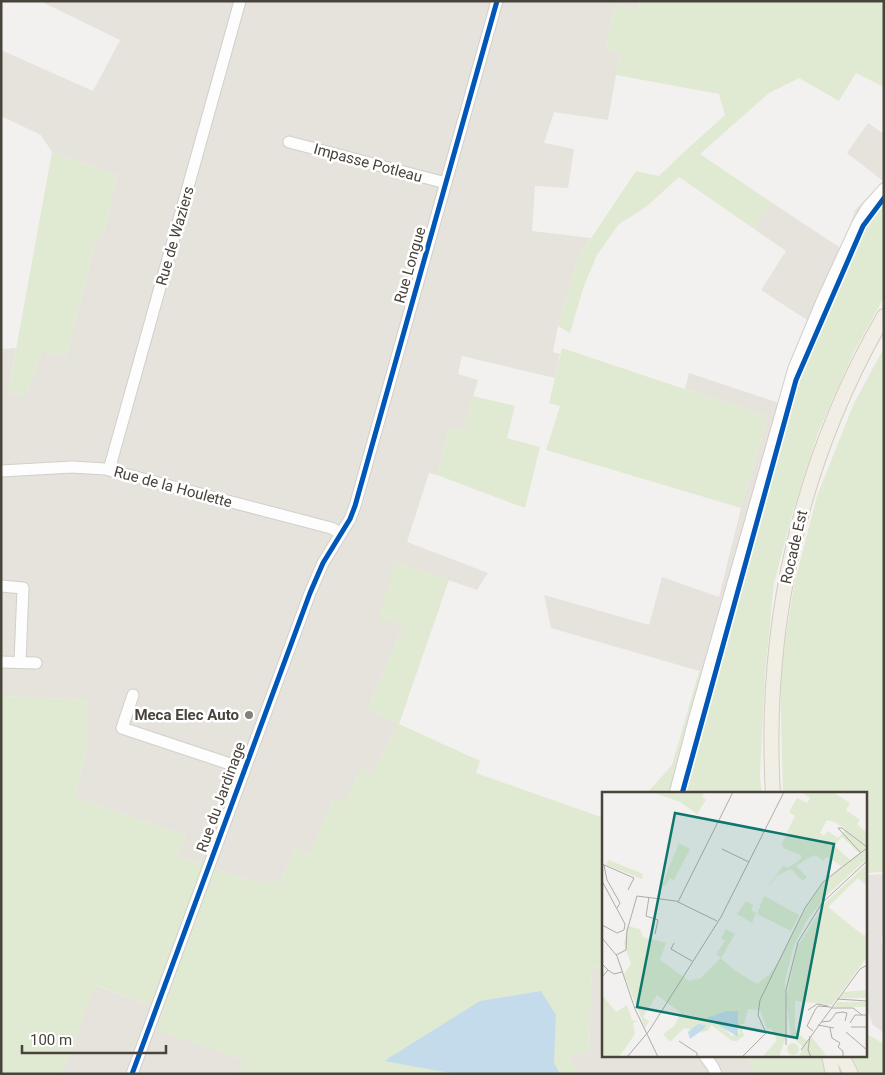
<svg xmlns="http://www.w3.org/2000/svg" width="885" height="1075" font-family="Roboto,sans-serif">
<rect width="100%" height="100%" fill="#f3f1ef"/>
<path fill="#e6e3dd" d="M40 1H640L638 10 616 4 605 50 620 53 608 120 554 112 544 143 574 149 568 188 535 186 532 231 591 238 578 258 558 326 553 352 560 354 555 378 462 356 458 374 478 380 463 430 449 428 437 475 429 473 407 542 488 573 477 590 396 562 404 625 368 709 399 724 372 773 361 769 345 803 334 798 310 855 295 849 281 882 251 881 178 856 186 836 75 797 88 745V700L1 696V349L16 348 8 393 26 395 42 351 66 357 94 247 104 232 117 175 52 152 41 135 1 116V50L93 91 120 40Z
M868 123 884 134V204L853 242 818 325 804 318 761 290 786 251 754 229 771 202 842 249 855 210 883 181 847 153Z
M689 373 776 402 788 405 713 675 551 628 544 595 649 625 662 577 719 597 741 508 768 417 685 389Z
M604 967V1056H718L720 1059 722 1056H745L758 1074H577L569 1055 589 1052 592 968Z
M94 985 164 1010 156 1030 244 1060 238 1074H62Z"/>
<path fill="#e0ead2" d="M640 1H881L880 3 884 6V87L856 73 839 101 799 78 769 93 700 154 771 202 754 229 679 177 646 207 619 224 597 255 584 286 570 333 558 326 578 258 636 171 659 176 684 152 725 115 719 94 616 75 620 53 605 50 616 4 638 10Z
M52 152 117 175 104 232 94 247 66 357 42 351 26 395 8 393Z
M884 204V297L853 354 819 430 792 515 774 583 765 674 760 776 762 794H646L672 765 699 671 713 675 794 380 853 242Z
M562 348 768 417 741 508 546 450 560 406 549 403Z
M884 348V872L866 873V794H783L780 673 794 585 817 496 854 403Z
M473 396 515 406 507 438 540 447 525 508 437 475 449 428 463 430Z
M396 562 449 580 399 724 480 761 476 773 604 818V967L592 968 589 1052 569 1055 577 1074H560L553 1063 556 1016 384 1060 455 1074H238L243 1060 155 1030 164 1010 95 985 62 1074H1V696L88 700V745L75 797 186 836 178 856 251 881 281 882 295 849 310 854 334 798 345 803 361 769 372 773 399 724 368 709 404 625 378 619Z
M866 1033 884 1044V1074H860L855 1067 849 1056H866Z
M745 1056H821L827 1074H758Z"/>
<path fill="#e5e2e0" d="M884 874V936L881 937 884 957V1033L873 1025 866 1006V875Z"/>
<path fill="#c4dbec" d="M541 991 556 1015 554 1063 560 1074H455L384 1061 480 1001Z"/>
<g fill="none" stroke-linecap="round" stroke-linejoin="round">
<defs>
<path id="minor" d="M289 142 446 183
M109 470 240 1
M1 471 72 467 105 469 331 528 341 533
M1 586 23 588 20 662
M1 662 36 663
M133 695 122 728 245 769
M675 794 695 717 794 368 822 301 858 223 867 208 884 189
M705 1056 713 1067 716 1074
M132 1074 310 593 323 563 350 519 355 506 497 1"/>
<path id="major" d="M773 794C763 626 800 461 884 316
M829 1056 833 1074
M842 1056 851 1074"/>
</defs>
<use href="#minor" stroke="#d1cfcc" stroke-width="13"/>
<use href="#major" stroke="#d3cdbf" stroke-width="16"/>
<use href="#minor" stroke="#fdfdfd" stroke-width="11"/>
<use href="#major" stroke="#f1eee6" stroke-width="14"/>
<defs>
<path id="cycleway" d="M682 794 796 380 863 226 884 198
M132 1074 310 593 323 563 350 519 355 506 497 1"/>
</defs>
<use href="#cycleway" stroke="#fff" stroke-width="8"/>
<use href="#cycleway" stroke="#0057b8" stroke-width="5"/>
</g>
<circle fill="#84817a" stroke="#fff" stroke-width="2" cx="249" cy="715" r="5"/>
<g text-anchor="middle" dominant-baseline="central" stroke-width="5" stroke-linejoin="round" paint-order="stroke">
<g font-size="15" fill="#49443b" stroke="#fff">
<text transform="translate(368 163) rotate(15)">Impasse Potleau</text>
<text transform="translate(175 236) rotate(-74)">Rue de Waziers</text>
<text transform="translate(410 265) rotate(-74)">Rue Longue</text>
<text transform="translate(173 487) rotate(15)">Rue de la Houlette</text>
<text transform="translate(794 547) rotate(-77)">Rocade Est</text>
<text transform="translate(221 797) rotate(-70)">Rue du Jardinage</text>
</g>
<g font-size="15" font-weight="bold" fill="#49443b" stroke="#fff" text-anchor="end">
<text x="239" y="715">Meca Elec Auto</text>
</g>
</g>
<g transform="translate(602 792)">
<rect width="265" height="265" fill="#f3f1ef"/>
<path d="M103 0 100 5 104 8 95 22 78 10 53 1ZM199 0H231L248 11 244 18 258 28 255 32 265 41V67L224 104 205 128 192 154 183 188 184 245 177 265 161 264 175 248 169 236 165 238 158 218 146 217 142 232H138L142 244 135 249H130L109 233 107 238 98 241 102 237 96 232 89 238 82 236 68 250 61 242 72 234 79 221 55 203 41 225 47 229 43 236 22 182 29 172 22 152 25 134 38 137 41 145 64 151 58 168 87 189 99 186 119 166 114 162 123 149 119 146 124 137 133 142 119 166 132 178 155 192 167 183 177 168 203 118 218 95 239 74 225 65 221 69 214 63 208 65 194 74 205 85 201 89 189 77 176 83 162 100 181 74 186 76 199 67V63L181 56 180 51 184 44 187 45 189 42 185 40 193 24 187 20 195 6 205 11 208 6ZM225 28 232 30 244 37 236 46 226 39 222 44 218 41ZM240 45 257 61 248 68 232 53ZM137 224 135 233 138 241 130 244 117 231ZM77 51 88 57 72 88 68 86 63 94 60 93ZM7 68 41 82 40 87 4 73ZM265 72V94L256 86 226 115 262 144 265 140V165L230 213 193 209V238L205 249 209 244 224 263 197 265 201 255 189 244 184 208 195 155 224 110ZM162 104 197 123 189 139 155 122ZM144 109 151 113 149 118 154 121 150 131 135 122ZM264 198 265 206H238L242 200ZM0 203 14 220 25 213 30 228 36 229 31 231 33 242 17 265H0ZM236 210H265V215H232ZM185 257a6 6 0 1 1 12 0a6 6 0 1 1-12 0Z" fill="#e0ead2" fill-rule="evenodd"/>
<path d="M124 219H136V245L105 226ZM96 232 104 233 102 237 88 247 86 240Z" fill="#c4dbec"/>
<path fill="none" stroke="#afaca7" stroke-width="1" d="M120 57 147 70M259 61 236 36H240L265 55M0 72 32 86 26 98M2 73 5 88 18 111 15 116M0 89 23 132 22 138 15 141 0 133M47 105 44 124 56 128 53 142M76 110 131 0M0 146 15 164 33 217 56 265M72 151 69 157 90 169M14 163 24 158 25 139 35 104 74 109 115 129M0 172 6 178 0 185M6 178 12 182 20 180M235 207 265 209M229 216H251L260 223M206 218 215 212 226 214M219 230 228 229 234 221 241 220 245 221 243 229M248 231 253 223H265M216 233 232 236M249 235H265M228 236 230 246 238 251 236 255 241 259V265M211 239 205 234 213 218 216 214 229 215M244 240 265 258M208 244 206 258 209 265M77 249 95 261V265M184 253V198L196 150 220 111 265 69M199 258 258 177 265 173M25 265 47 239 119 125 182 0M140 265 164 241 156 223 158 208 203 116 221 90 265 56"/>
<path fill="#0f766e" fill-opacity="0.15" stroke="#0f766e" stroke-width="2.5" d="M73 21 232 52 195 246 35 215Z"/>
<rect width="265" height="265" fill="none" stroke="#49443b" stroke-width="2.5"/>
</g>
<rect width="885" height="1075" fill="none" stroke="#49443b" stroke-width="5"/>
<path d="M22 1045v8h144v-8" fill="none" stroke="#49443b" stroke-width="2.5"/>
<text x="30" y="1045" font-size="15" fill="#49443b" stroke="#ffffff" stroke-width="4" paint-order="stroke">100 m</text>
</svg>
